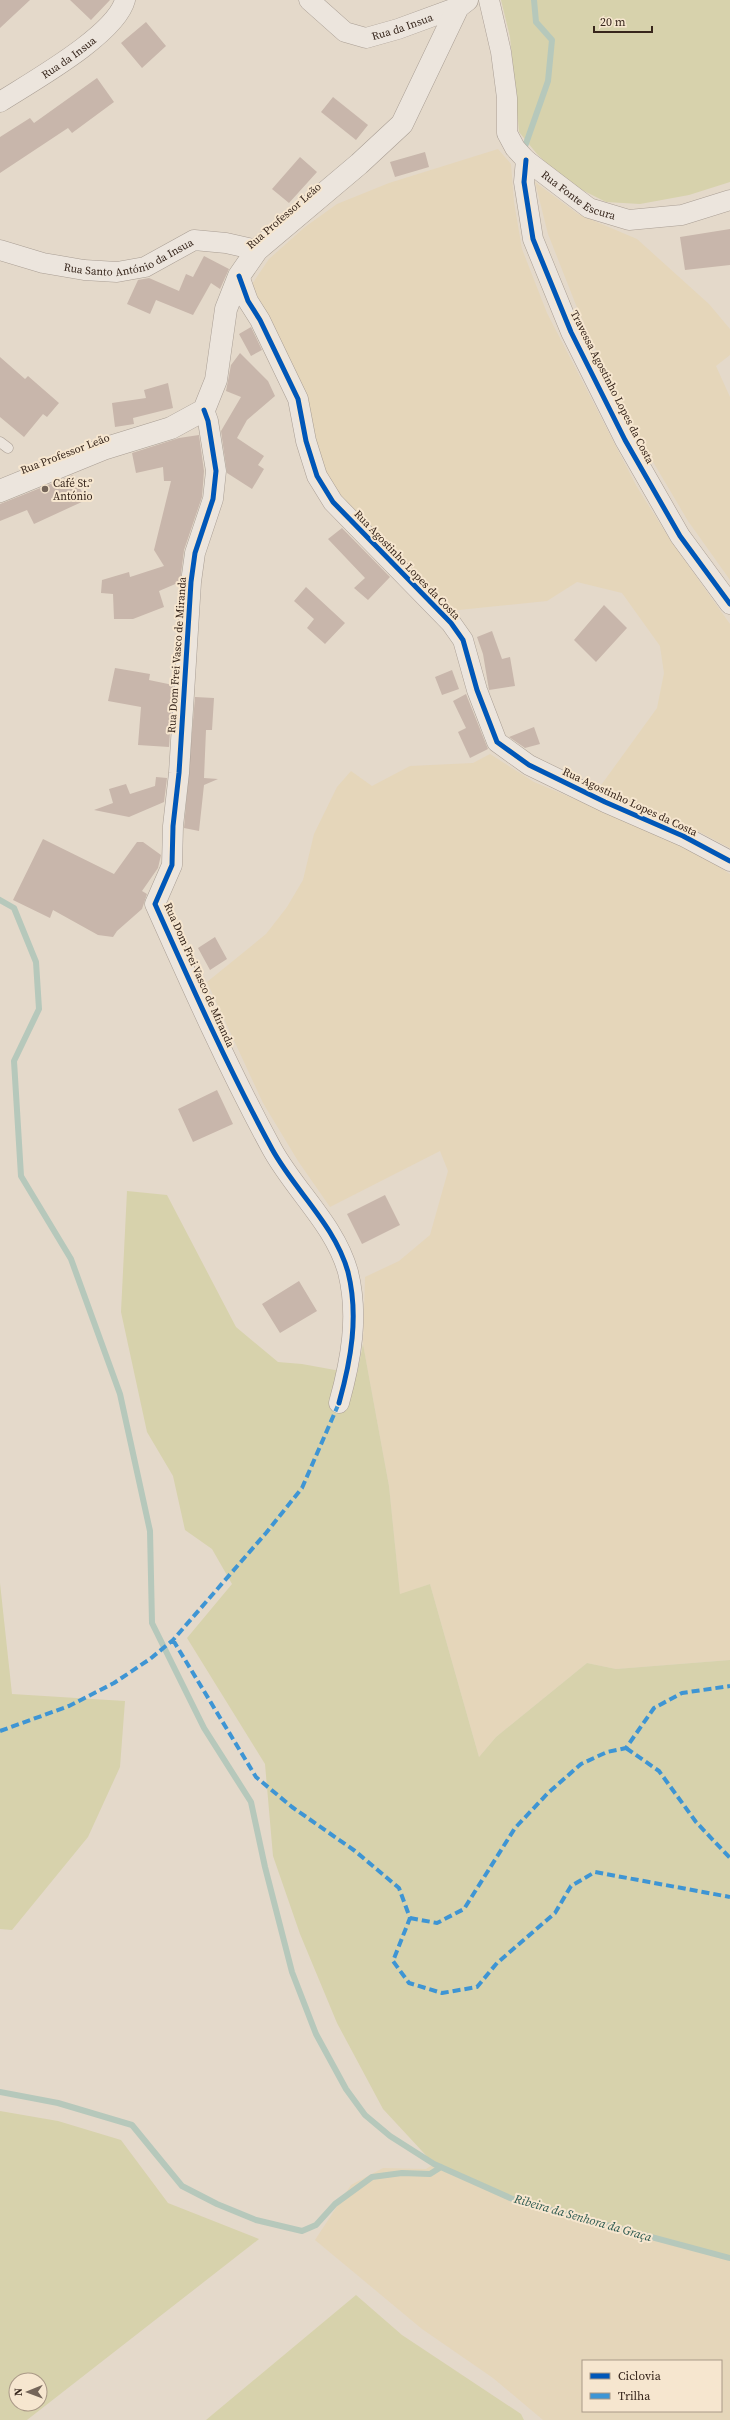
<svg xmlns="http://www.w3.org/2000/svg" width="730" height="2420" font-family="'Source Serif 4',serif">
<rect width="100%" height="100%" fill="#e4d9ca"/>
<path fill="#e5d6ba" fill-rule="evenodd" d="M498 149 511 164 514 202 522 249 547 313 637 487 671 541 730 624V848L690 827 599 788 657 708 664 673 660 646 622 593 577 582 547 601 449 611 349 509 328 480 250 287 269 259 305 227 337 204 389 183Z
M535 182 578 214 637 239 709 304 730 329V355L716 366 730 397V580L688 521 623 411 576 305 548 234Z
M490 754 534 782 685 845 730 874V1660L616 1669 587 1663 496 1737 479 1757 430 1584 400 1595 389 1486 363 1344 365 1277 399 1261 430 1235 448 1171 440 1151 330 1207 298 1161 263 1103 207 982 266 934 287 907 303 880 314 834 337 787 351 771 372 786 410 766 473 763Z
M434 2164 517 2201 730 2258V2420H543L493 2378 422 2329 315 2240 351 2185 383 2168 426 2169ZM583 2361H721V2411H583Z"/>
<path fill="#d7d2ac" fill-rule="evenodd" d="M501 0H730V182L689 195 640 204 606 202 566 182 537 154 519 132 510 37Z
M127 1191 167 1195 236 1327 278 1362 302 1364 357 1374 363 1344 389 1486 400 1594 430 1584 479 1757 496 1737 587 1663 616 1669 730 1660V2258L517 2201 434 2164 383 2109 337 2023 300 1934 273 1856 265 1764 187 1638 232 1584 212 1549 185 1530 173 1476 147 1432 121 1312Z
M0 1583 12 1694 125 1701 120 1767 88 1837 12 1930 0 1929Z
M0 2111 58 2121 121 2140 168 2203 259 2239 27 2420H0ZM16 2380H40V2404H16Z
M356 2295 402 2335 521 2414 524 2420H206Z"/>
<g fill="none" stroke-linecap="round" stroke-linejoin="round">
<path stroke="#b6c8bb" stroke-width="6" d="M523 152 548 81 552 40 536 22 534 0
M0 900 14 908 36 962 39 1009 14 1061 21 1176 71 1259 120 1394 150 1531 152 1623 204 1728 251 1802 265 1867 292 1972 316 2034 346 2089 365 2115 390 2136 434 2164 517 2201 730 2258
M0 2092 58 2103 132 2125 182 2186 217 2204 256 2220 302 2231 316 2225 335 2204 372 2177 402 2173 430 2174 441 2167"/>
</g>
<path fill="#c8b6ab" d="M0 0H30L0 28Z
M70 0H110L91 20Z
M146 22 166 46 142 68 121 43Z
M97 78 114 102 72 133 68 128 0 173V137L30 118 34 123Z
M333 97 368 125 356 140 321 112Z
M425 152 429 167 395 177 390 162Z
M300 157 317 172 289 203 272 189Z
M730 229V265L685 270 680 237Z
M204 256 229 269 220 289 211 283 193 315 156 300 150 314 127 304 138 280 149 278 179 291 186 274 193 277Z
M251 327 262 350 251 356 239 334Z
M240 353 268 381 275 396 247 420 237 438 264 456 258 465 264 469 252 489 227 473 221 431 241 397 226 391 231 365Z
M0 357 25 379 28 376 59 403 47 417 43 414 24 437 0 417Z
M168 383 173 408 133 418 134 424 115 427 112 403 146 398 144 390Z
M199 435 204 471 202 497 184 550 180 582 159 591 164 607 133 619H114L113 594 101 593 102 580 129 572 130 577 164 566 154 550 171 481H164L163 467 136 473 132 453 179 438Z
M73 475 86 500 34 524 27 510 0 521V504Z
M342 528 390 577 368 600 354 588 365 578 328 539Z
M306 587 345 623 325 644 307 628 314 619 294 601Z
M604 605 627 628 596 662 574 640Z
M492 631 502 659 510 657 515 686 489 690 483 654 477 637Z
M115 668 150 674 149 680 173 685 169 747 138 745 141 707 108 701Z
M452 670 459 689 442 695 435 677Z
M466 694 488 749 470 758 458 732 466 728 453 701Z
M195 697 214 698 212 730H206L204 778 218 779 204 785 199 831 184 828Z
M534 727 540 744 525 748 509 737Z
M156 777 167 778 164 802 129 817 94 810 113 803 109 789 126 784 130 794 155 786Z
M43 839 114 874 137 842H143L161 855 158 868 142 891 147 894 142 909 117 931 113 937 98 935 53 910 50 918 13 900Z
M215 937 227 959 210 970 198 948Z
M217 1090 233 1124 193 1142 178 1109Z
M385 1195 400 1225 362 1244 347 1214Z
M299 1281 317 1311 280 1333 262 1304Z"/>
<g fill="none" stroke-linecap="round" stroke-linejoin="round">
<defs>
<path id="service" d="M0 442 8 448"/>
<g id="minor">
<path id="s1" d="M309 0 345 32 366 38 398 29 458 7"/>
<path id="s2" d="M489 0 501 52 507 98V133L515 148 526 160 589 208 629 220 682 215 730 200"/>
<path id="s3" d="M0 102C31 82 116 35 125 0"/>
<path d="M526 160 524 182 533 239 571 332 625 440 680 536 730 604"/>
<path id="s4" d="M0 250 43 263 84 270 117 272 145 267 194 240 226 243 257 250"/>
<path d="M239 276 248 301 260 320 298 399 306 441 317 476 333 502 451 623 463 640 477 690 497 742 529 765 605 802 683 836 730 861"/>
<path d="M204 410 208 421 216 471 213 499 195 553 191 582 179 773 173 826 172 865 155 904C192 987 229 1070 272 1149 295 1191 335 1225 348 1272 359 1316 351 1360 339 1403"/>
</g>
<path id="tertiary" d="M0 491 103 449 171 428 204 410 216 380 226 309 239 276 257 250 359 164 402 124 458 7 467 0"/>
</defs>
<use href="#service" stroke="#a99e94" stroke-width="11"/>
<use href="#minor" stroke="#a99e94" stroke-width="21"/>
<use href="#tertiary" stroke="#a99e94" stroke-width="23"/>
<use href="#service" stroke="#ece5dd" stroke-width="10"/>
<use href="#minor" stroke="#ece5dd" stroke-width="20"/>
<use href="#tertiary" stroke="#ece5dd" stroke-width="22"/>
<path stroke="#3e95d4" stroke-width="4" stroke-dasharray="8 4" stroke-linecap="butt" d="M173 1640 256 1777 292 1807 355 1851 399 1888 410 1918 393 1961 409 1983 442 1993 477 1987 497 1963 555 1913 571 1886 595 1872 730 1897
M0 1731 69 1706 114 1683 150 1659 173 1640 266 1533 302 1488 339 1403
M626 1748 659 1771 696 1822 730 1858
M410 1918 437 1923 464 1909 515 1828 548 1793 581 1764 607 1752 626 1748 654 1708 682 1693 730 1686"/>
<defs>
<path id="cycleway" d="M526 160 524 182 533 239 571 332 625 440 680 536 730 604
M239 276 248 301 260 320 298 399 306 441 317 476 333 502 451 623 463 640 477 690 497 742 529 765 605 802 683 836 730 861
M204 410 208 421 216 471 213 499 195 553 191 582 179 773 173 826 172 865 155 904C192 987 229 1070 272 1149 295 1191 335 1225 348 1272 359 1316 351 1360 339 1403"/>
</defs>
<use href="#cycleway" stroke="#f6e6cf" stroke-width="8"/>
<use href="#cycleway" stroke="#0057b8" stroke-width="5"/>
</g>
<circle fill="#746559" stroke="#f6e6cf" stroke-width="1.5" cx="45" cy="489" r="4"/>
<g text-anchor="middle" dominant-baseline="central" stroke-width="4" stroke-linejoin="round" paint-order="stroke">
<g font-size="11" fill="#37261c" stroke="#f6e6cf">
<text stroke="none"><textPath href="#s1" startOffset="108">Rua da Insua</textPath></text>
<text stroke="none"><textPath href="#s3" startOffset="82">Rua da Insua</textPath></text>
<text stroke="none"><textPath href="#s2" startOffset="232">Rua Fonte Escura</textPath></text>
<text transform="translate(284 216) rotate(-41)">Rua Professor Leão</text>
<text stroke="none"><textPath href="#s4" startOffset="134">Rua Santo António da Insua</textPath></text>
<text transform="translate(612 387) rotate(63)">Travessa Agostinho Lopes da Costa</text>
<text transform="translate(65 454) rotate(-21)">Rua Professor Leão</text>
<text transform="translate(407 565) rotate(46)">Rua Agostinho Lopes da Costa</text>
<text transform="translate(177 655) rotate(-86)">Rua Dom Frei Vasco de Miranda</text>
<text transform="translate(630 802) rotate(25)">Rua Agostinho Lopes da Costa</text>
<text transform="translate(199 975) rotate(66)">Rua Dom Frei Vasco de Miranda</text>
</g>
<g font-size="11" fill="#37261c" stroke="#f6e6cf" text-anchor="start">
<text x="53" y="483">Café St.º<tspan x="53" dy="13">António</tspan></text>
</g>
<g font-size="12" font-style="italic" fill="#2b584f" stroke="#f6e6cf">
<text transform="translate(583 2218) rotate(16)">Ribeira da Senhora da Graça</text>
</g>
</g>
<rect x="582" y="2360" width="140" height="52" fill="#f6e6cf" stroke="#aa9987"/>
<rect x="590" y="2373" width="20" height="6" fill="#0057b8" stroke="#aa9987"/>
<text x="618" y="2380" font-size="12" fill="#37261c">Ciclovia</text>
<rect x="590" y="2393" width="20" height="6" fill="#3e95d4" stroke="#aa9987"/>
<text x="618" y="2400" font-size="12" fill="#37261c">Trilha</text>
<g transform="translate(28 2392) rotate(269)"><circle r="19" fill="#f6e6cf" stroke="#aa9987"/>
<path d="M0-3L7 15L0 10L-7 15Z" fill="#746559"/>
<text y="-6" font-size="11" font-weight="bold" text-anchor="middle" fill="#37261c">N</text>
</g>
<path d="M594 26v6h58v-6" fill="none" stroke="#37261c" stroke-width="2"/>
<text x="600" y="26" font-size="12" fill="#37261c" stroke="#f6e6cf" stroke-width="3" paint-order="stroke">20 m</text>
</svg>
